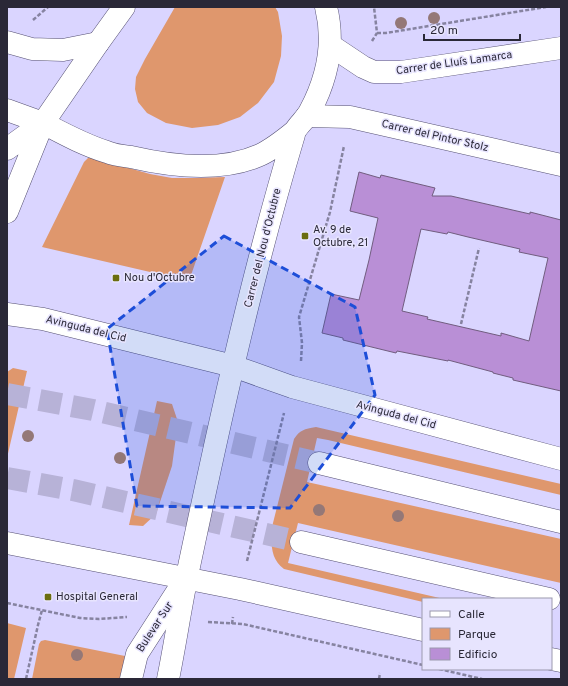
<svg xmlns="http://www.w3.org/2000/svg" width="568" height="686" font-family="Overpass,sans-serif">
<rect width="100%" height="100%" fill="#dad5ff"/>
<path fill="#df976d" d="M175 7H275L278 12 282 36 281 56 274 82 258 103 240 117 218 125 192 128 166 123 147 113 138 102 135 89 136 77 145 59Z
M88 158H93L150 174 172 178H196L225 177 189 281 42 247 84 162Z
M13 368 27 371 7 458V372Z
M157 401 172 404 178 422 172 466 156 514 143 526 129 525Z
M316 427 561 484V495L328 440 317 438 307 482 561 539V583L298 523 288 563 444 599H423V602L284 569C270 559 271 543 272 527L294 439C300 430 304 429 316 427Z
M7 623 26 628 14 679H7Z
M45 640 125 656 120 679H32L39 644 41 641Z"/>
<path fill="#b98fd6" stroke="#715d7f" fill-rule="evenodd" d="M359 172 380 178 381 175 435 188 432 196H451L530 214V212L561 220V391L513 380V378L493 373V372L448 360V361L397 351 396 353 343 340V338L322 333 331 294 359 300 369 260 378 218 350 211ZM421 229 447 234 448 232 468 237 520 249 519 252 548 258 529 341 501 333V336L427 319 428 317 402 311Z"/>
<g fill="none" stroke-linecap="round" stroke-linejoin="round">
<path stroke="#b7b2d7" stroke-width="22" stroke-dasharray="22 11" stroke-linecap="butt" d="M7 394 93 410 319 463
M7 478 73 490 301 542"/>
<defs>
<path id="minor" d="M7 42 32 49 63 50 98 43
M330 45 363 67 374 72H401L561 48
M7 110 43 123
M307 116 350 117 561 165
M131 679 137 654 186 578"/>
<path id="major" d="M43 123C64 134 84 145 107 152 114 155 123 156 131 157 170 166 222 172 260 155 273 149 284 140 295 131
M7 149 43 123
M7 212 43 123 98 43 124 7
M7 314 43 319 233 366 292 387 561 459
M319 463 561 522
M301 542 549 599
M7 543 114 564 240 589 423 630
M551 659 561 661
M168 679C175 645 180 610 187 576 218 429 250 282 293 138 294 136 294 133 295 131 299 124 306 119 310 111 327 79 335 43 326 7"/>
</defs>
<use href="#minor" stroke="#565174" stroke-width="23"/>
<use href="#major" stroke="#565174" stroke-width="23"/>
<path stroke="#8683a0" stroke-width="2.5" stroke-dasharray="4 2" stroke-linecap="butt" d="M33 20 48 7
M377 33H386L546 7
M372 41 377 33 374 7
M461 324 479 248
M301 361 302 343 299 317 330 212 344 146
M247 561 284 413
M7 603 80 618 99 619 127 617
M208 622 243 624 423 665
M232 624 233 617
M439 669 482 679
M26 679 38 625 42 610
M379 679 380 673"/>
<use href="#minor" stroke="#fff" stroke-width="22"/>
<use href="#major" stroke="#fff" stroke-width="22"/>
</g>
<g fill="#947877">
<circle cx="434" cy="18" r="6"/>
<circle cx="401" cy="23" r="6"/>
<circle cx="28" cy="436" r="6"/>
<circle cx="120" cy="458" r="6"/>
<circle cx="319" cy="510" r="6"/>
<circle cx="398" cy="516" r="6"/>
<circle cx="77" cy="655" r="6"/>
</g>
<path fill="#1d4ed8" fill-opacity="0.2" stroke="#1d4ed8" stroke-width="3" stroke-dasharray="8 5" stroke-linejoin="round" d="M224 236 355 307 375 395 290 508 137 506 107 329Z"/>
<g fill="#6b6d0f" stroke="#e7e4fe" stroke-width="1.5">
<rect x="301" y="232" width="8" height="8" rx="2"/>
<rect x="112" y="274" width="8" height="8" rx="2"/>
<rect x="44" y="593" width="8" height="8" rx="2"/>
</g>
<g text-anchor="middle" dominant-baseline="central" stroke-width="3" stroke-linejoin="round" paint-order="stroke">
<g font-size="11" fill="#2a2837" stroke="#e7e4fe">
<text transform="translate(454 63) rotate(-8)">Carrer de Lluís Lamarca</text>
<text transform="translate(435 136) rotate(13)">Carrer del Pintor Stolz</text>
<text transform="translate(263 248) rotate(-76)">Carrer del Nou d'Octubre</text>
<text transform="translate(86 329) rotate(14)">Avinguda del Cid</text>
<text transform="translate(396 415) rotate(15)">Avinguda del Cid</text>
<text transform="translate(155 627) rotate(-57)">Bulevar Sur</text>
</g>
<g font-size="11" fill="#2a2837" stroke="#e7e4fe" text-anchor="start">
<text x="313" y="230">Av. 9 de<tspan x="313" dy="13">Octubre, 21</tspan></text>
<text x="124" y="278">Nou d'Octubre</text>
<text x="56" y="597">Hospital General</text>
</g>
</g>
<rect width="568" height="686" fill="none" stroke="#2a2837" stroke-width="16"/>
<rect x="422" y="598" width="130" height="72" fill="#e7e4fe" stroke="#9b99ae"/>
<rect x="430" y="611" width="20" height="6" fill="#ffffff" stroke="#9b99ae"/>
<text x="458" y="618" font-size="12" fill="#2a2837">Calle</text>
<rect x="430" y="628" width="20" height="12" fill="#df976d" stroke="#9b99ae"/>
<text x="458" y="638" font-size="12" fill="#2a2837">Parque</text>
<rect x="430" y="648" width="20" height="12" fill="#b98fd6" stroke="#9b99ae"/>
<text x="458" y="658" font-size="12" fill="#2a2837">Edificio</text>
<path d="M424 34v6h96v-6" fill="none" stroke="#2a2837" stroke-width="2"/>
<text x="430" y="34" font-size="12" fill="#2a2837" stroke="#e7e4fe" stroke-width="3" paint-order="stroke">20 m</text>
</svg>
